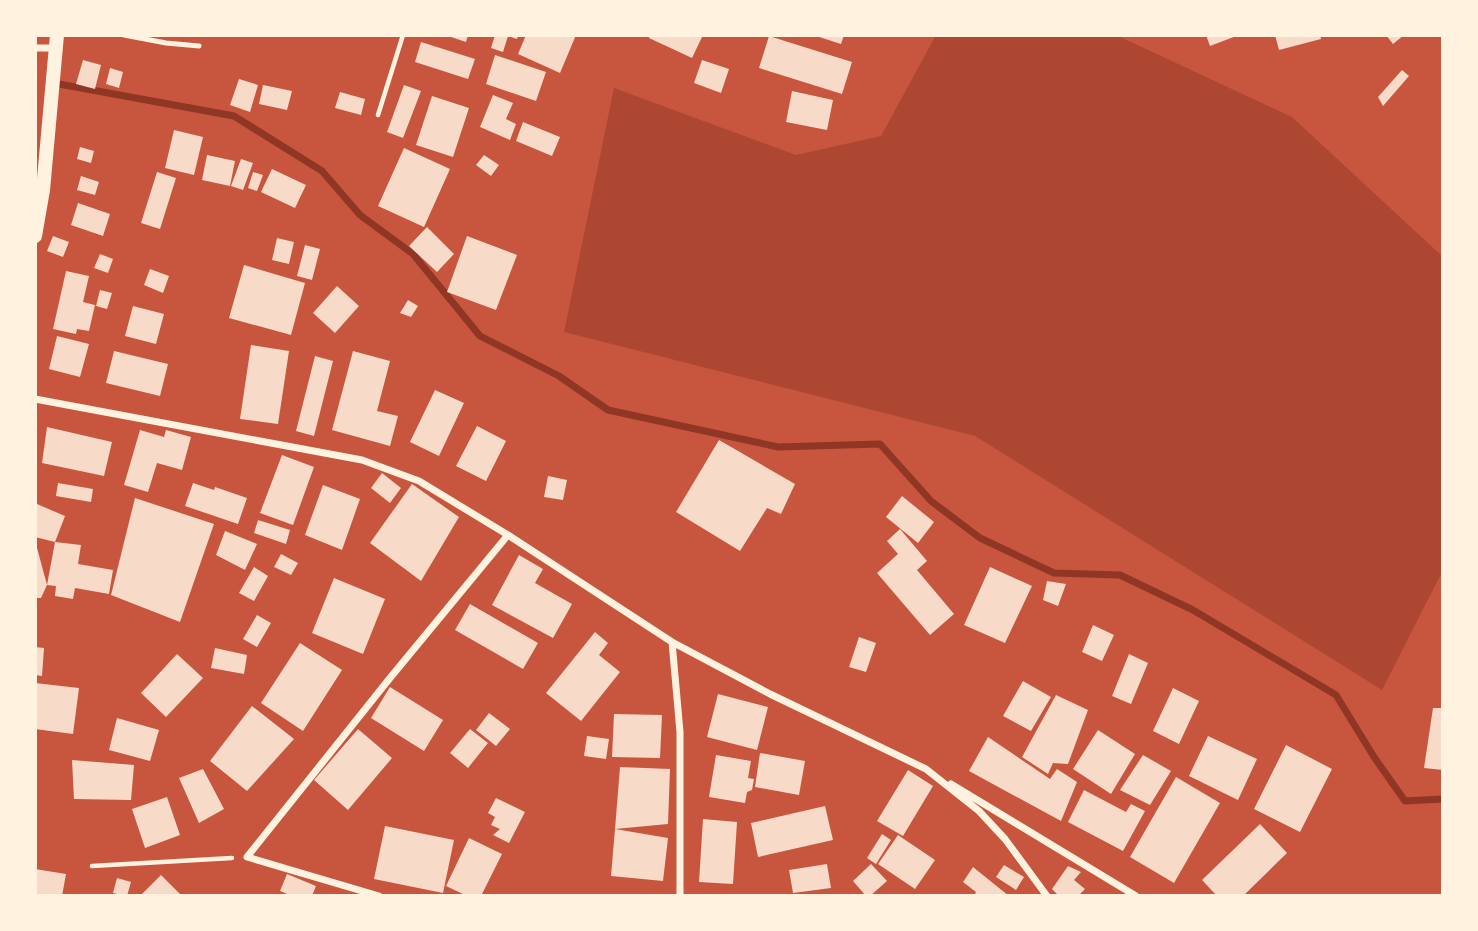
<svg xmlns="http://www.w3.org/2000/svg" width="1478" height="931" font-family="Lato,sans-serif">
<rect width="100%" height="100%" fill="#c8553d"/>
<path fill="#ae4732" d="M936 35H1116L1292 117 1443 257V570L1382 690 975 436 564 332 614 88 796 155 881 136Z"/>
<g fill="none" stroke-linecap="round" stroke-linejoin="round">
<path stroke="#8f3625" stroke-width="7" d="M59 84 234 116 322 171 360 215 413 254 480 336 559 376 608 410 778 447 880 444 931 501 980 538 1054 573 1120 575 1193 610 1336 695 1374 757 1405 801 1443 799"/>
</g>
<path fill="#f7dbc8" d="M445 35H468L466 42Z
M495 35H518L517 39 508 36 503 52 491 48Z
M526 35H576L560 73 518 54Z
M650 35H703L692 58 649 38Z
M813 35H844L841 44Z
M1206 35H1239L1210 46Z
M1275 35H1320L1321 39 1279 50Z
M1386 35H1404L1393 44Z
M769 36 852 62 842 94 759 68Z
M421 42 475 59 468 79 415 62Z
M495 55 546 72 536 101 486 84Z
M83 60 101 65 95 89 76 84Z
M702 60 729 69 721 93 694 83Z
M110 68 123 72 119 88 106 84Z
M1402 70 1409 76 1383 106 1378 97Z
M239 79 258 85 250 112 230 105Z
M263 85 292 91 287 110 259 104Z
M404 85 421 91 403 138 387 132Z
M792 91 833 100 827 130 786 122Z
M340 92 365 99 361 115 335 108Z
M493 95 513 103 506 119 516 124 510 140 480 127Z
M432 96 469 108 453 157 416 145Z
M523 122 560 137 552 156 516 141Z
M174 130 203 137 194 175 165 168Z
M80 147 94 151 91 163 77 159Z
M404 148 450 169 424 227 378 206Z
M207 155 235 161 230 186 202 180Z
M484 155 499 165 491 176 476 165Z
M241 159 253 163 243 190 231 186Z
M272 169 306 185 295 208 261 192Z
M157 172 176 178 160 229 141 223Z
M253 172 263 175 257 191 248 188Z
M81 176 99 182 95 195 77 190Z
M78 203 110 214 103 236 71 225Z
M427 227 454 254 437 272 409 246Z
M53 236 69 242 63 257 47 251Z
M467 236 517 255 496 310 447 292Z
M277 238 294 242 289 264 272 260Z
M305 245 320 249 312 280 297 276Z
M100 254 113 259 108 273 94 268Z
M244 265 305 283 291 335 229 318Z
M150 269 169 276 163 293 144 285Z
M66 271 89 276 83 302 95 305 89 331 77 329 76 334 53 329Z
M337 286 359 306 335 333 313 313Z
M100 290 112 293 107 309 96 306Z
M408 300 418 306 411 317 400 313Z
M133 306 164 314 156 344 125 336Z
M57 336 89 344 80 377 49 369Z
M251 345 289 351 278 424 240 419Z
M114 351 168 364 160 396 106 383Z
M353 351 390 361 377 411 398 416 390 446 332 430Z
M315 356 333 361 314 436 296 431Z
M435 390 464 403 439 456 410 442Z
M477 426 506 441 486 481 456 466Z
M47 427 112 442 104 476 42 463Z
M140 430 164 437 166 430 191 437 182 470 157 463 148 492 124 485Z
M719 440 795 484 781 514 767 508 740 551 676 512Z
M282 455 314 467 293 525 260 513Z
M382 473 401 488 390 503 371 488Z
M548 476 567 480 563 500 544 497Z
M58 483 93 489 91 502 56 496Z
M193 483 214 490 215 487 247 498 238 524 185 506Z
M412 484 459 517 421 581 370 543Z
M323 485 360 499 342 550 305 535Z
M902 496 934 522 918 543 886 517Z
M135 498 214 524 180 622 111 595Z
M37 504 65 516 55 542 35 537Z
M258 520 290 530 286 544 254 533Z
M900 529 927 561 917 570 954 614 930 635 877 573 898 554 887 541Z
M225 531 257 544 245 570 216 555Z
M55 542 81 545 78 564 113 570 109 594 75 588 73 599 55 596 56 586 47 585Z
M36 544 47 585 41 598H35Z
M281 554 298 563 291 575 274 567Z
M519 555 543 569 535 583 572 604 553 638 492 605Z
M254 567 268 576 254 601 239 593Z
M990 567 1032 586 1005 643 964 625Z
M334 578 385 599 363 654 312 633Z
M1047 581 1066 584 1058 606 1043 600Z
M470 604 538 643 523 669 455 630Z
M257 615 271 623 257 647 243 639Z
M1093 625 1114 635 1102 661 1082 652Z
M595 632 608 643 599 655 620 672 581 721 546 693Z
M859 637 876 643 866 672 849 667Z
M300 643 342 670 303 731 261 703Z
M35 647 44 648 42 676 35 675Z
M215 648 247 655 244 674 211 668Z
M177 654 203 678 166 717 141 693Z
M1129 654 1148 663 1131 704 1112 696Z
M1023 681 1051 697 1031 731 1003 716Z
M35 683 79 688 73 734 35 729Z
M390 687 443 720 424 751 371 718Z
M1173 688 1199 701 1179 744 1153 731Z
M718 694 768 707 757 750 707 737Z
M1056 695 1088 710 1068 764 1053 763 1048 774 1022 757Z
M252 706 294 739 247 791 210 761Z
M1433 708H1443V770L1424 768Z
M489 713 510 729 496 746 476 730Z
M614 714 662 715 660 758 612 757Z
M117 718 159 730 150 761 109 750Z
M358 729 392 758 348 810 314 780Z
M470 729 488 743 468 768 450 753Z
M1098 730 1135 754 1111 794 1073 769Z
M587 736 609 739 606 759 584 756Z
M1208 736 1257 759 1238 800 1189 776Z
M988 737 1050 779 1057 769 1077 782 1061 821 969 771Z
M1286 745 1332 769 1300 832 1254 809Z
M760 753 805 761 799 795 755 787Z
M716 755 751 761 748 778 754 779 752 790 747 792 745 803 709 797Z
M1143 755 1171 771 1150 805 1120 790Z
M72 760 134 765 131 800 74 799Z
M620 767 670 769 668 824 615 829Z
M203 769 224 809 199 823 179 778Z
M908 770 933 786 903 836 877 821Z
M1176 777 1220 803 1174 883 1130 857Z
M1084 790 1126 812 1131 804 1145 811 1123 851 1068 822Z
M167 797 180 835 145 848 132 809Z
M496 798 525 812 509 843 493 835 500 829 491 825 495 817 488 813Z
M825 806 833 840 758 857 751 823Z
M703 819 737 822 733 884 699 882Z
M1260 824 1287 853 1243 896H1217L1202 880Z
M385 826 454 840 443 893 374 879Z
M615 829 668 838 663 881 611 876Z
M882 834 891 840 876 864 867 858Z
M898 835 935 860 915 889 878 864Z
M469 838 502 854 481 896H467L446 886Z
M827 864 831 888 793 893 789 870Z
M871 864 887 881 870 896H866L853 881Z
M1004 865 1024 877 1016 890 996 877Z
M1068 866 1081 872 1074 880 1085 889 1078 896H1059L1052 889Z
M973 867 1009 896H974L976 892 963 882Z
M35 869 66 874 62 896H35Z
M287 874 316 886 312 896H292L280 891Z
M161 875 182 896H140Z
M117 878 131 882 127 896 113 893Z"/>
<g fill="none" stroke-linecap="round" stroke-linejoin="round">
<path stroke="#fff3e0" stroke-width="4.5" d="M378 115 403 35
M92 866 232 858"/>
<path stroke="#fff3e0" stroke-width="5" d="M124 35 166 43 199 46"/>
<path stroke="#fff3e0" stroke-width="7" d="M35 48H55
M35 399 362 460 419 481 508 535 672 642 770 694 926 769 979 811 1005 839 1047 896
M672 642 680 732V896
M951 784 1136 896
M379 896 247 857 390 678 508 535"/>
<path stroke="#fff3e0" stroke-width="14" d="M35 236 43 190 57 35"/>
</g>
<rect width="1478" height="931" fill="none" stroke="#fff3e0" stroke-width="74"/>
</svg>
